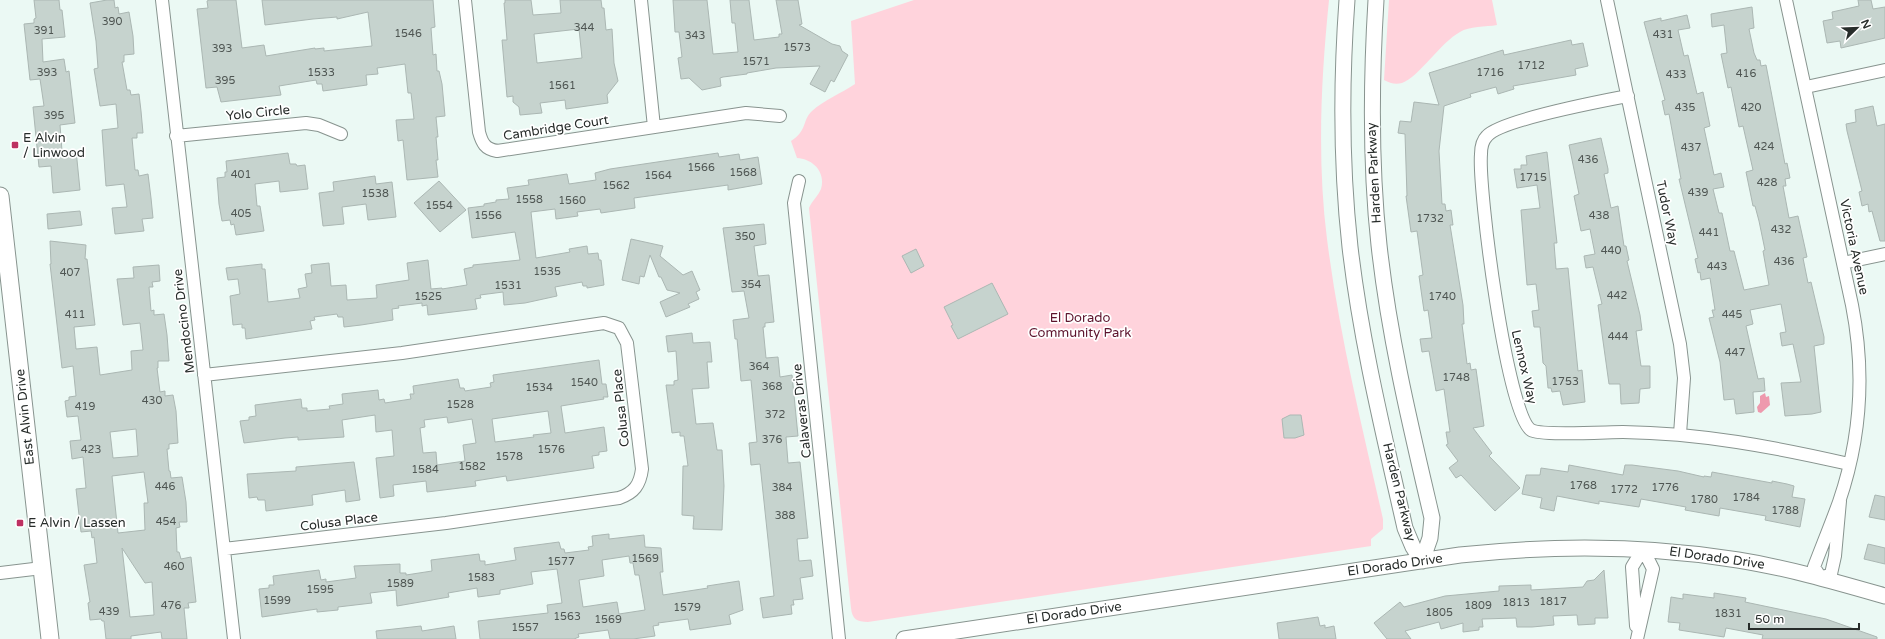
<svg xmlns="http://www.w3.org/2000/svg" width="1885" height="639" font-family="'Varela Round',sans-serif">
<rect width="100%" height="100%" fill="#ebf9f4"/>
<path fill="#ffd3dc" d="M914 0H1329C1321 79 1317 160 1327 239 1339 334 1362 426 1383 519V529L1371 539V546L868 622C857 622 852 619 851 608L809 208C812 201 818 196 821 189 826 172 813 159 797 158L791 141C808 130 802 120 812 111 824 100 842 93 855 84L851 21Z
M1389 0H1492L1497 25C1486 27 1469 26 1460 32 1441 42 1419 77 1402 83 1395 85 1390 83 1384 80Z"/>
<path fill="#ee99ad" d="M1765 393 1766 397 1769 396 1770 405 1761 413 1758 412 1757 407 1760 403V396Z"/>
<path fill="#c6d3ce" stroke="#abb7b3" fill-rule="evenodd" d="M34 0H59L60 10H62L65 37 42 39 43 62 64 59 66 72 69 71 75 123 60 125 62 151 76 150 80 190 53 193 51 166 39 167 33 107 44 106 40 79 30 80 24 24 34 23V19L36 18Z
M107 0H114L115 8 118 7 119 14 129 12 133 36 134 54 124 55V62H122L127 90H130L131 95 139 94 141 111 143 133H137V138H132L135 170H138L139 176 148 174 151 198 153 218 142 219 144 231 115 234 112 208 127 207 124 184 106 186 102 130 118 128 116 104 100 106 94 69 98 68 96 41 90 3Z
M209 0H236L242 48 264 45 266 56 315 48V49L324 48V51L372 46 368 12 337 19V17L313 19 265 25 262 0H433L435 27 431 28 433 55 436 54 437 71H439L442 84 445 116 436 117 438 137H436L438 160H436L438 177 407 180 403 140 398 141 396 120 414 119 411 93H408L405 64 377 68 378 74 366 75 367 85 323 91 322 84H317L316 80 279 86 281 95 221 102 217 87 206 88 197 9 208 8 207 1Z
M505 0H531L533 15 561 13 560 0H601L602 8H604L606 30 612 29 614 63 618 81 607 95 608 103 566 109 565 100 540 103 542 113 520 115 519 107 513 102V96L507 97 502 40H507L504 3H505ZM579 29 582 58 537 63 534 34Z
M673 0H707L713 54 738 52 735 23H732L730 0H749L754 40 779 37V34H782L776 0H798L802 24 799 25 832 44 840 46 842 51 848 55 834 82 831 80 825 92 810 84 820 66 776 68 747 73V74L723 77 720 78 721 86 702 90 689 78 681 79 678 58 682 57 679 32H675Z
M1858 0H1871L1873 9 1885 7V38L1841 48 1840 41 1827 43 1823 21 1833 19 1832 12 1859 6Z
M1752 7 1754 28 1749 29 1754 53 1757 60H1760L1761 66 1766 65 1785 164 1787 163 1790 178 1785 179 1786 186H1783L1789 218 1798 216 1807 257 1803 258 1808 283 1811 282 1824 337V344L1814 346 1821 412 1812 414 1785 416 1781 383 1801 382 1793 344 1782 346 1780 333 1786 332 1781 304 1750 310 1753 324 1746 326 1758 379 1764 378 1765 391 1753 392 1754 412 1736 414 1734 399 1724 400 1720 362 1709 318 1714 317 1712 310H1715L1710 278 1701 280 1700 272 1698 273 1695 259 1698 258 1679 179H1681L1669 114 1665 115 1662 101 1665 100 1644 22 1661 18V21L1687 15 1690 28 1678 30 1684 56 1688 55 1697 94 1703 92 1710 126 1704 128 1714 175 1721 173 1724 187 1713 189 1719 213H1722L1730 251H1734L1744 290 1769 285 1763 251 1765 250 1759 221 1755 206H1753L1746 172 1753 170 1743 126 1739 127 1731 87 1728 88 1721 54 1727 53 1724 25 1712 27 1711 14Z
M1571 40 1572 45 1583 43 1588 66 1575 69 1576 75 1513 86 1514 89 1498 94 1496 87 1470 94 1471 97 1444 106 1439 151 1442 204H1445L1446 211 1451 210 1453 225H1450L1463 305 1464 324H1462L1467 364 1470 363 1471 370 1476 369 1484 426 1473 428 1492 453 1489 456 1520 488 1495 511 1461 475 1456 478 1449 468 1458 461 1446 445 1448 444 1446 432H1450L1444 389 1436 391 1429 351 1422 352 1420 339 1432 338 1428 310 1424 311 1419 276 1423 275 1417 231 1411 232 1406 196H1407L1405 134 1398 133 1400 121 1411 122 1414 102 1439 105 1429 73 1503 50 1504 55Z
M1873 106 1877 126 1885 124V241H1880L1872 211 1869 212 1868 204 1862 206 1859 192 1862 191 1847 131 1846 124 1856 122 1855 110Z
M1601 138 1608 169V173L1604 174 1611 208 1618 206 1624 246H1626L1629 260 1627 261 1640 315 1642 330 1636 331 1641 366H1650V388L1640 389 1639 403 1621 404 1620 384H1609L1598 305 1602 304 1593 267 1586 268 1584 256 1595 254 1590 229 1581 231 1574 196 1579 194 1569 145Z
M1547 152 1557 243H1554L1556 269 1568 268 1578 371 1582 370 1585 402 1563 405 1560 391 1552 392 1551 388H1548L1546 366 1543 363 1540 327H1534L1532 311 1539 310 1536 284 1527 285 1521 210 1540 208 1537 185 1517 188 1514 169H1521V165H1527L1526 156Z
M288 153 290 164H296L297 166 305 165 308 189 280 192 279 181 255 184 257 206H260L264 231 236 235 234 224 231 225 230 220 222 221 219 204 217 178 225 177V172H227L226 161Z
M718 153 719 157 739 154 740 160 758 157 762 184 728 190V185L634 198 635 208 601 213 600 209 577 212 578 216 556 219 555 209 531 212 536 258 570 252 569 249 587 246 588 254 598 253 599 260H601L604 285 587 288V286H583L582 282 555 287 557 296 525 303 504 305 503 292 480 295 481 298 475 299 477 309 428 315 427 305 422 306V303L398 306 399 308 392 309 393 320 361 325 344 327 343 317H338L337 314 314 317 315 320 310 321 312 329 246 339 245 328H242V324L233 325 230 296 240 294 238 279 228 280 226 268 262 264V269H265L268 302 300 298 298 289 307 287 305 274 312 273 311 265 329 263 331 286 346 285 347 300 377 298 376 285 409 280 407 263 428 260 431 289 442 288V289L467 285 464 269 473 267V265L520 260 515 232 472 238 468 208 484 206V204L496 202V200L509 199 507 188 529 185 528 180 567 174 569 184 596 180 595 173 610 169Z
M375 176 376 184 392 182 396 217 368 220 366 204 342 207 344 224 323 226 319 193 334 191 333 182Z
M439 181 466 210 440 232 414 203Z
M80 211 82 225 48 229 47 214Z
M764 224 766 244 754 246 758 276 769 275 774 322 765 323V327H763L766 358 778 357 780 377 792 375 798 436 786 437 788 463 800 462 808 538 797 539 799 561 811 560 813 576 800 578 803 599 793 600 794 605H791L792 614 763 618 760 598 774 596 760 464 751 465 749 443 757 442 751 380 741 381 737 339H735L733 320 749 318 744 291 732 292 723 228Z
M631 239 663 246 660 256 683 275 692 271 700 290 696 292 699 299 688 304 690 307 666 317 660 302 680 293 667 290 661 277H659L650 255 644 277 640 276 639 284 622 280Z
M50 241 86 245 85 259H87L95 325 74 327 76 349 97 347 100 375 132 370 131 351 143 350 140 323 123 325 117 279 134 278 133 267 159 265 160 281 152 282 153 287H149L151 311 154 310V315L164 314 167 335 169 361H158V368H157L160 392 165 391V396L173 395 176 411 178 443 169 444V449H167L169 471H170L171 478 182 477 186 502 187 522H179L180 527 176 528 177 552H179L181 559 191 557 196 602 188 603 189 608H184L187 639H162L161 632 131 636V639H106L104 621H102L101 619 90 620 88 603 90 602 84 565 97 563 94 537 92 538 91 531 81 532 76 489 86 488 83 457 72 459 70 441 81 440 78 416 67 417 65 401 69 400V397L76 396 73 366 62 368 50 264H51ZM136 429 138 456 113 458 110 432ZM144 472 148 503H144L145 530 118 533 112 476ZM122 548 145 583 152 582 154 615 130 617Z
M916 249 924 266 911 273 902 256Z
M992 283 1008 314 958 339 951 326 953 325 944 307Z
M692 333 693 343 710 342 712 362H707L709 388 692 389 696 424 713 423 717 450H722L724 486 722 530 693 529 694 516 682 515 683 466H688L684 436H680V432L672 433 666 385H674V381L678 380 676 351 668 352 666 336Z
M599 360 602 384H606L608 397H603L604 399 561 406 565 433 604 427 607 451 599 452V455L592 456 594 468 507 481 506 476 475 481 476 486 427 492 426 481 393 485 394 496 380 498 376 458 394 456 392 430 376 432 375 415 342 420 344 437 298 440V437L285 438 244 443 240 421 249 420V417L256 416 255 405 301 399 302 408H307V411L330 409 329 406 343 404 342 394 378 390 379 400 384 399 385 403 411 399 410 394H414L413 386 458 379 460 388H464L465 391 491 387 490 383 494 382 493 375ZM548 411 551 433 533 435 534 437 495 442 492 419ZM447 417 448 423 472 419 476 443 463 445 465 461 437 465 436 452 423 453 420 428 425 427 424 420Z
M1290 415H1301L1304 435 1295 438H1284L1282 419Z
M354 462 360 500 346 502 345 490 312 495 313 505 266 511 265 500H258L257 497 249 498 247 474 296 471V467Z
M1569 465 1623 475 1625 465H1632L1678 471 1704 477V476L1711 477 1712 472 1772 483V481L1787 484 1794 486 1792 497 1805 499 1800 527 1765 520 1766 516 1720 508 1719 516 1685 510 1686 507 1641 499 1639 507 1599 501V504L1557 496 1554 511 1540 508 1542 498 1522 494 1526 475H1540L1541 468 1568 472Z
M1875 495 1885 497V520L1869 517Z
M609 534V539L644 535 645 547 661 548 663 572H660L663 595 708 588 707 586 739 581 743 610 729 615 731 624 690 630 688 619 658 623 659 625 653 626 655 636 633 639H610L608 630 578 634 579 637 574 639H480L478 621 548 613 547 605 562 603 557 569 531 572 533 584 500 590V594L478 597 477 588 448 593 449 597 397 606 396 590 370 593 372 603 338 607V610L317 612V609L262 617 259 589 269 588V585H274L273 576 319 570 321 580 326 579V582L356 578 354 566 400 564V573H406V575L432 571 431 560 479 554 480 561H485V565L516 560 514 548 559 542 561 549H564L565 553 589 550 588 547 593 546 592 536ZM629 556 630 563H633L635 575H639L645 610 619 614 617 602 583 607 579 580 604 576 602 560Z
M1868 544 1885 548V564L1864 559Z
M1604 570 1608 618H1595V624L1578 625 1577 615 1553 616 1554 625 1532 627H1517L1516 618 1482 619 1483 627H1479V630L1463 632V623L1441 629 1439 622 1405 631 1411 639H1387L1374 623 1400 602 1404 607 1445 596 1499 591V586L1531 585V590L1583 587 1587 581 1594 580Z
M1714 593 1746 598 1745 602 1826 619 1877 637V639H1762L1763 635 1726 628 1724 637 1679 630 1680 623 1668 622 1671 597 1683 599V594L1714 598Z
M1318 617 1320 626 1325 625V628L1334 626 1336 639H1279L1277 623Z
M421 626 422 631 454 626 456 639H377L376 631Z"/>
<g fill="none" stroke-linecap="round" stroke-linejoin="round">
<defs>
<path id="minor" d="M162 0 234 639
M465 0 479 132C482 143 485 149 497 151L746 113 780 116
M641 0 654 127
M1607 0 1680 344 1684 378 1680 434
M1786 0 1852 305C1865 371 1861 438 1839 502 1831 524 1822 546 1814 567L1821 578 1831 574 1835 556 1840 501
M1806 87 1885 70
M1628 96C1602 101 1501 120 1487 136 1482 141 1481 148 1481 154 1478 190 1507 414 1531 430 1541 436 1607 432 1623 432 1700 433 1775 447 1849 464
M176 136 306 123 319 125 341 134
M799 181 794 203 839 639
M1843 263 1885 254
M204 375 402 353 604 323 619 328 627 343 642 469C640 485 634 493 619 498L446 523 224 549
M0 573 42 568
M1636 626 1632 567 1643 549
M1637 639 1653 569 1643 549"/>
<path id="tertiary" d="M1347 0C1341 82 1341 165 1350 247 1361 342 1384 435 1405 528L1413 547 1422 561
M1376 0C1371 82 1370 163 1379 245 1389 337 1411 428 1432 518L1430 538 1422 561
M904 639 1460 555C1553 545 1645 545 1738 560 1788 568 1836 582 1885 596"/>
<path id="secondary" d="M0 196 50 639"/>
</defs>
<use href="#minor" stroke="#88948f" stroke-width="14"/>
<use href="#tertiary" stroke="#88948f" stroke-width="17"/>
<use href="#secondary" stroke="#88948f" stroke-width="19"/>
<use href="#minor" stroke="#fff" stroke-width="12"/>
<use href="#tertiary" stroke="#fff" stroke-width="15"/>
<use href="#secondary" stroke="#fff" stroke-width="17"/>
</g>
<g fill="#be3162" stroke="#fff" stroke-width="1.5">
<rect x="11" y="141" width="8" height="8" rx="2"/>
<rect x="16" y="519" width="8" height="8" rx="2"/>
</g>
<g text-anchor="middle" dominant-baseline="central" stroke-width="3.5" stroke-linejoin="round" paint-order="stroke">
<g font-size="11" fill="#4f5653">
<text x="112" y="21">390</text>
<text x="584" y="27">344</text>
<text x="44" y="30">391</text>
<text x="408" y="33">1546</text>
<text x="1663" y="34">431</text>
<text x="695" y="35">343</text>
<text x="797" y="47">1573</text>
<text x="222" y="48">393</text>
<text x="756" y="61">1571</text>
<text x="1531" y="65">1712</text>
<text x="47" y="72">393</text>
<text x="321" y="72">1533</text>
<text x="1490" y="72">1716</text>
<text x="1746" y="73">416</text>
<text x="1676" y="74">433</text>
<text x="225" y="80">395</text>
<text x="562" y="85">1561</text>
<text x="1685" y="107">435</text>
<text x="1751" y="107">420</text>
<text x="54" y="115">395</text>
<text x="1764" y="146">424</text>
<text x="1691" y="147">437</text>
<text x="1588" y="159">436</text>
<text x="701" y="167">1566</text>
<text x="743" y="172">1568</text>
<text x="241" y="174">401</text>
<text x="658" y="175">1564</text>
<text x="1533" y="177">1715</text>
<text x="1767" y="182">428</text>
<text x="616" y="185">1562</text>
<text x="1698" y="192">439</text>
<text x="375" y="193">1538</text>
<text x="529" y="199">1558</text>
<text x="572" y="200">1560</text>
<text x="439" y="205">1554</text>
<text x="241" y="213">405</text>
<text x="488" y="215">1556</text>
<text x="1599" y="215">438</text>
<text x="1430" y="218">1732</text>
<text x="1781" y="229">432</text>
<text x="1709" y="232">441</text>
<text x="745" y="236">350</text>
<text x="1611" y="250">440</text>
<text x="1784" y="261">436</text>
<text x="1717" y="266">443</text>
<text x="547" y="271">1535</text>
<text x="70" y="272">407</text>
<text x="751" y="284">354</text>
<text x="508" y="285">1531</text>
<text x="1617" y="295">442</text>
<text x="428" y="296">1525</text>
<text x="1442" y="296">1740</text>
<text x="75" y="314">411</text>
<text x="1732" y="314">445</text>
<text x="1618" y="336">444</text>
<text x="1735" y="352">447</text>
<text x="759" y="366">364</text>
<text x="1456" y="377">1748</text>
<text x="1565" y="381">1753</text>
<text x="584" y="382">1540</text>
<text x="772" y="386">368</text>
<text x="539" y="387">1534</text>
<text x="152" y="400">430</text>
<text x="460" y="404">1528</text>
<text x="85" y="406">419</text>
<text x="775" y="414">372</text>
<text x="772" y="439">376</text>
<text x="91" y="449">423</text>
<text x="551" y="449">1576</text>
<text x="509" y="456">1578</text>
<text x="472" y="466">1582</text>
<text x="425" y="469">1584</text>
<text x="1583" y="485">1768</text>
<text x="165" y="486">446</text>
<text x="782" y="487">384</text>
<text x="1665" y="487">1776</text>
<text x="1624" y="489">1772</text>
<text x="1746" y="497">1784</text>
<text x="1704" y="499">1780</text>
<text x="1785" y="510">1788</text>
<text x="785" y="515">388</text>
<text x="166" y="521">454</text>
<text x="645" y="558">1569</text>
<text x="561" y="561">1577</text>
<text x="174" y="566">460</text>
<text x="481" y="577">1583</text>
<text x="400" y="583">1589</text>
<text x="320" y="589">1595</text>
<text x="277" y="600">1599</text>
<text x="1553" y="601">1817</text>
<text x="1516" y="602">1813</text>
<text x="171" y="605">476</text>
<text x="1478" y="605">1809</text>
<text x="687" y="607">1579</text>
<text x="109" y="611">439</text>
<text x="1439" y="612">1805</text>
<text x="1728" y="613">1831</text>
<text x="567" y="616">1563</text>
<text x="608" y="619">1569</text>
<text x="525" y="627">1557</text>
</g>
<g font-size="13" fill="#272c2a" stroke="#fff">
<text transform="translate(258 113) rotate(-6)">Yolo Circle</text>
<text transform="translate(556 128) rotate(-9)">Cambridge Court</text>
<text transform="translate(1374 173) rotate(-93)">Harden Parkway</text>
<text transform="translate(1667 213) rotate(78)">Tudor Way</text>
<text transform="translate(1854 247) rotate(78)">Victoria Avenue</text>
<text transform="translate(184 321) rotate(-97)">Mendocino Drive</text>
<text transform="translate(1524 367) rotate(77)">Lennox Way</text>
<text transform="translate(621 408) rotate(-96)">Colusa Place</text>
<text transform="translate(802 411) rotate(-96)">Calaveras Drive</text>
<text transform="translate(25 417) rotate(-96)">East Alvin Drive</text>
<text transform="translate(1399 492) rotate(76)">Harden Parkway</text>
<text transform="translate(339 522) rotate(-7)">Colusa Place</text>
<text transform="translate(1717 558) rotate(8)">El Dorado Drive</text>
<text transform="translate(1395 565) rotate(-8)">El Dorado Drive</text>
<text transform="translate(1074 613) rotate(-8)">El Dorado Drive</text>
</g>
<g font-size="13" fill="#272c2a" stroke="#fff" text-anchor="start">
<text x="23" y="138">E Alvin<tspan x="23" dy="15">/ Linwood</tspan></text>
<text x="28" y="523">E Alvin / Lassen</text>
</g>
<g font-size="13" fill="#5c132c" stroke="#fff">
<text x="1080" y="318">El Dorado<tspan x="1080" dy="15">Community Park</tspan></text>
</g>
</g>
<g transform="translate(1857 28) rotate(67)" stroke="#ffffff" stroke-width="3" paint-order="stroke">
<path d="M0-3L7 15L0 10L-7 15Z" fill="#272c2a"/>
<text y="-6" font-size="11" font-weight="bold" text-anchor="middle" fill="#272c2a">N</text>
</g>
<path d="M1749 623v6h110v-6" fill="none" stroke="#272c2a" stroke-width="2"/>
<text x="1755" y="623" font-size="12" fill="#272c2a" stroke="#ffffff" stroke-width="3" paint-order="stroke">50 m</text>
</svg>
